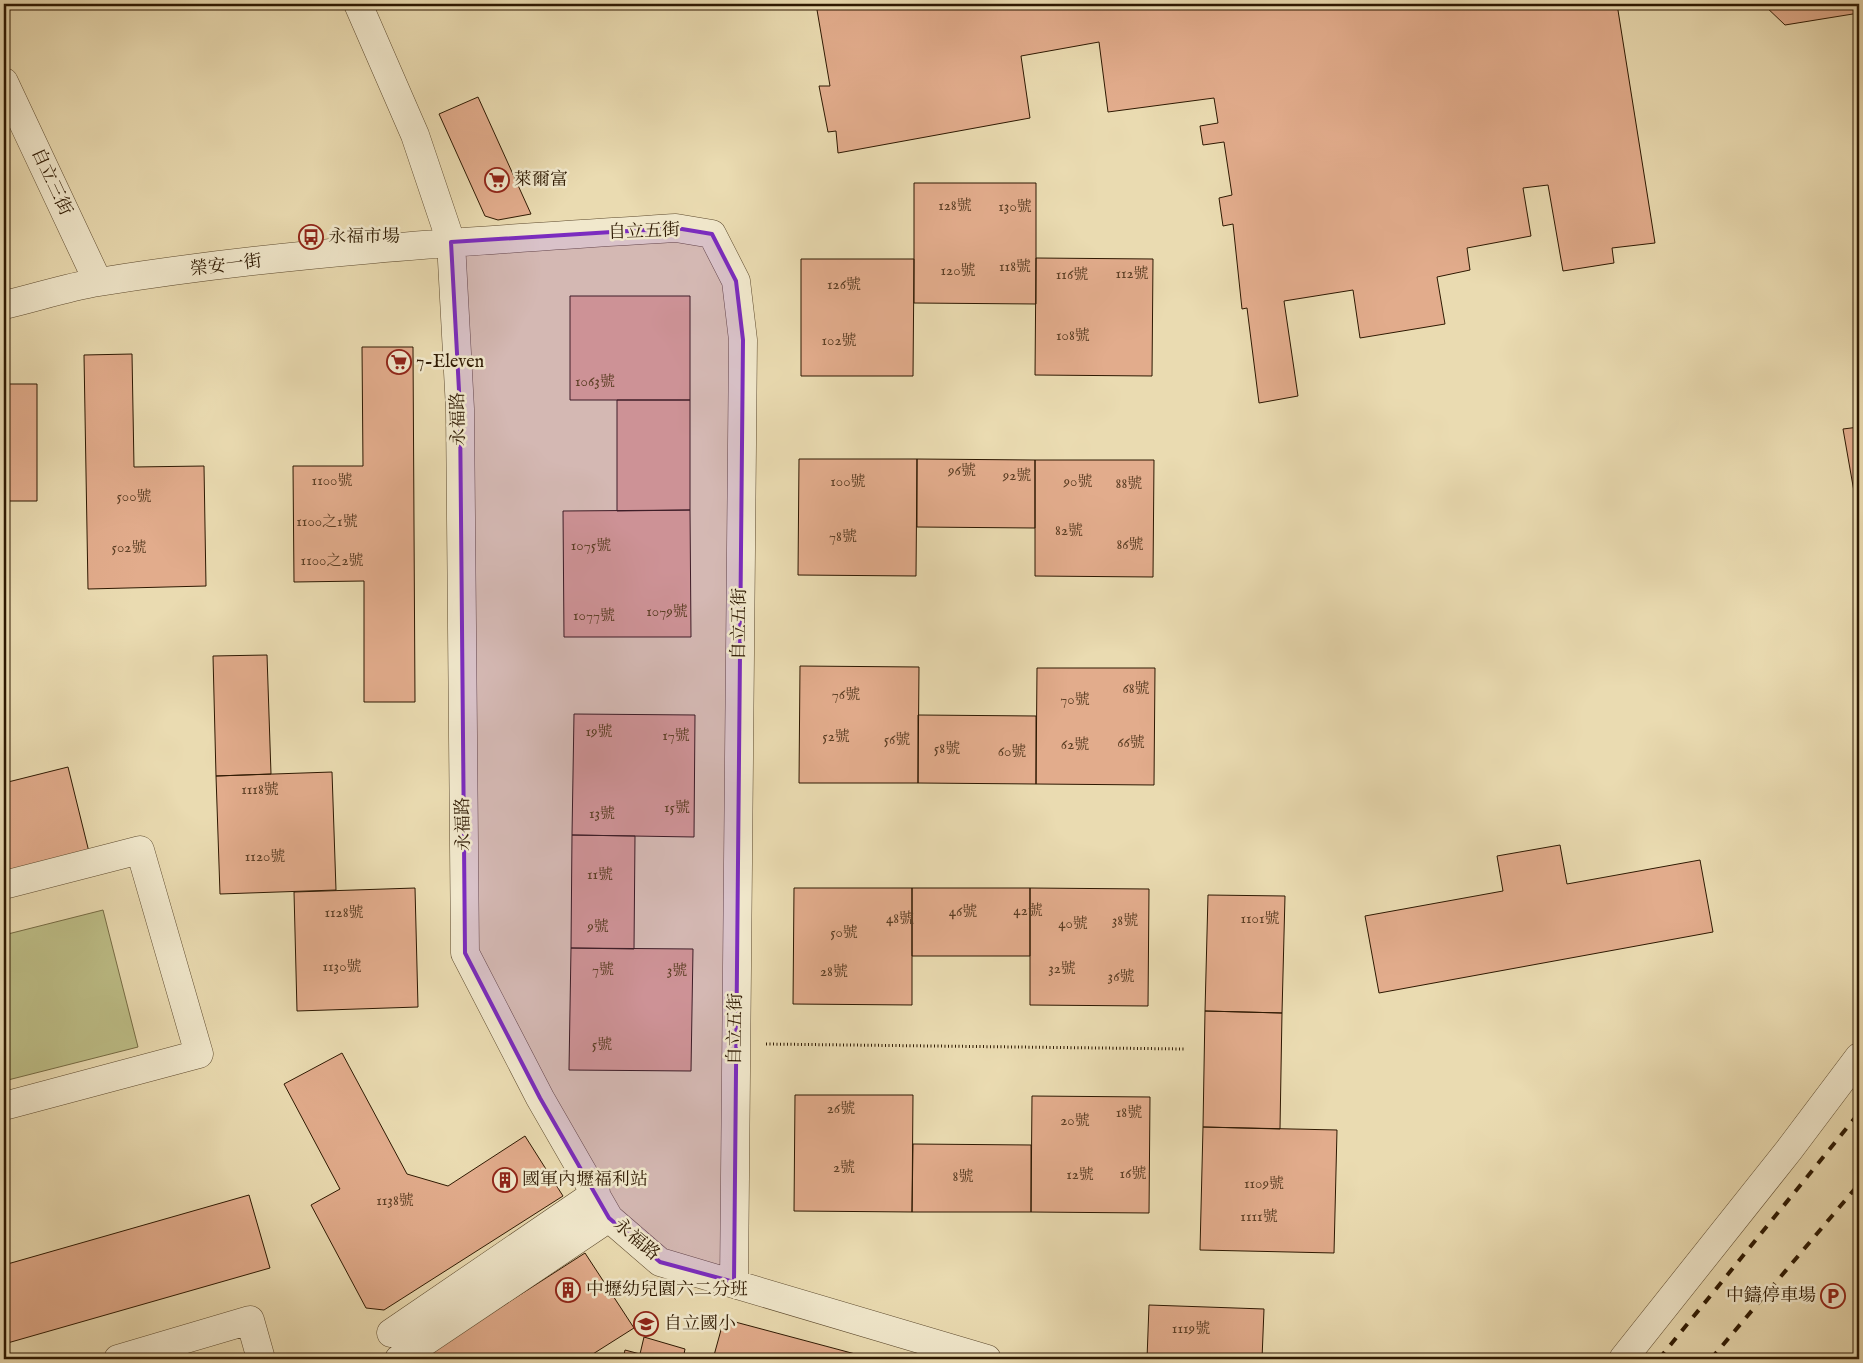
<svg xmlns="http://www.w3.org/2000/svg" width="1863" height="1363" font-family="'IM FELL English','Noto Serif TC',serif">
<rect width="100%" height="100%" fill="#eadbb1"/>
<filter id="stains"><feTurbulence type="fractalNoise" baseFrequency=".004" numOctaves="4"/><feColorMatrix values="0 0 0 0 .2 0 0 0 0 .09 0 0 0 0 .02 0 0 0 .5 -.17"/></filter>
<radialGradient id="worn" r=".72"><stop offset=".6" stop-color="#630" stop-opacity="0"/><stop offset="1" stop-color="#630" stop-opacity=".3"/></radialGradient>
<path fill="#bdbe87" stroke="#766c44" d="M103 910 138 1047 4 1081V935Z"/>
<path fill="#e2ac8c" stroke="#2e1902" d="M787 4H814L788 7Z
M816 4H1617L1655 243 1612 248 1614 263 1563 271 1548 185 1523 188 1531 236 1467 248 1470 270 1437 277 1445 324 1360 338 1353 290 1284 301 1298 396 1259 403 1247 308 1242 309 1233 224 1223 226 1219 198 1232 195 1224 142 1203 145 1200 126 1218 123 1214 98 1108 112 1099 42 1021 56 1030 118 838 153 836 131 828 132 819 86H830Z
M1763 4H1859V13L1785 25Z
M478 97 531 214 498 220 485 216 439 114Z
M914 183H1036V304L914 303Z
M1036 258 1153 259 1152 376 1035 375Z
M801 259H914L913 376H801Z
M570 296H690V400H570Z
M362 347H413L415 702H364V581L294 582 293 466H363Z
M132 354 134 467 204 466 206 586 88 589 84 355Z
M4 384H37V501H4Z
M617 400H690V510L617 511Z
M1859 427V520L1843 429Z
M799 459H917L916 576 798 575Z
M917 459 1035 460V528L917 527Z
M1035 460H1154L1153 577 1035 576Z
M690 510 691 637H564L563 511Z
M267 655 271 774 216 776 213 656Z
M800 666 919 667 918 783H799Z
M1037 668H1155L1154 785 1036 784Z
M574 714 695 715 694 837 572 835Z
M918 715 1036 716V784L918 783Z
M68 767 89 852 4 873V783Z
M332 772 336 890 220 894 216 776Z
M572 835 635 836 634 949 571 948Z
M1560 845 1567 884 1700 860 1713 932 1379 993 1365 916 1503 891 1497 856Z
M415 888 418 1007 297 1011 294 892Z
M794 888H912V1005L793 1004Z
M912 888H1030V956H912Z
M1030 888 1149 889 1148 1006 1030 1005Z
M1208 895 1285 896 1282 1013 1205 1011Z
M571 948 693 949 691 1071 569 1070Z
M1205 1011 1282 1013 1280 1129 1203 1127Z
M342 1053 407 1174 448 1186 525 1136 563 1196 384 1310 366 1308 311 1205 340 1189 284 1084Z
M795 1095H913L912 1212 794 1211Z
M1032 1096 1150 1097 1149 1213 1031 1212Z
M1203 1127 1337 1130 1334 1253 1200 1250Z
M913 1144 1031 1145V1212H912Z
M249 1195 270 1268 4 1344V1265Z
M585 1253 634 1328 585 1359H420Z
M1149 1305 1264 1309 1262 1359H1147Z
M724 1319 874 1359H713Z
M644 1337 685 1349 683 1359H623L625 1350 640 1354Z"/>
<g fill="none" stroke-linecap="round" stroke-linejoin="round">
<defs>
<path id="minor" d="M358 4 415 135 451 242 460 409 465 953 540 1098 609 1218 660 1262 987 1359
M4 82 98 282
M4 305C35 298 67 287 99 282 290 251 484 240 676 228L712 234 736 281 743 340 734 1282
M4 885 140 850 199 1054 4 1106
M391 1333 596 1193
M118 1359 250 1320 261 1359
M399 1359 609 1218
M1623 1359 1789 1150 1859 1057"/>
</defs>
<use href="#minor" stroke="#5d4a2e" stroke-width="29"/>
<path stroke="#2e1902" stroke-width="3" stroke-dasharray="1 2.5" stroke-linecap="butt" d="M766 1044 1185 1049"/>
<use href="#minor" stroke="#f1e8cc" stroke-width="28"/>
<path stroke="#2e1902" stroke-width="4" stroke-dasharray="9 9" stroke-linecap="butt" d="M1659 1359 1859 1113
M1711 1359 1859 1184"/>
</g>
<path fill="#7b2cbf" fill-opacity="0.2" stroke="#7b2cbf" stroke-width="4" stroke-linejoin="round" d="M676 228 712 234 736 281 743 340 734 1282 660 1262 609 1218 540 1098 465 953 460 409 451 242Z"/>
<defs>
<symbol id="supermarket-ring" viewBox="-11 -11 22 22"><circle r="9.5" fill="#f1e8cc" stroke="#8f2418" stroke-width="1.5"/><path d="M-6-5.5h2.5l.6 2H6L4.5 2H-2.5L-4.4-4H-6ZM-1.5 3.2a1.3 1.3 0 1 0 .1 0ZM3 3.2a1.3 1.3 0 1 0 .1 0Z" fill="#8f2418"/></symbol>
<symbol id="bus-ring" viewBox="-11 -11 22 22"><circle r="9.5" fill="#f1e8cc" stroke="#8f2418" stroke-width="1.5"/><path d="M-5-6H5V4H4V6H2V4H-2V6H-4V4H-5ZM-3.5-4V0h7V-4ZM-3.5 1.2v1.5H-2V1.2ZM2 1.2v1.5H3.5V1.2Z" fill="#8f2418"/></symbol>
<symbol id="building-ring" viewBox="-11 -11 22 22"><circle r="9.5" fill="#f1e8cc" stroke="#8f2418" stroke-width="1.5"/><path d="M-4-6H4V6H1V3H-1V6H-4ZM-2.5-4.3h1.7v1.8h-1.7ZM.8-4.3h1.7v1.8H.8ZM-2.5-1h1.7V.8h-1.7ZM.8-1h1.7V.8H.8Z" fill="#8f2418"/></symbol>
<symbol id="parking-ring" viewBox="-11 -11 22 22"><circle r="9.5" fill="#f1e8cc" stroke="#8f2418" stroke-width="1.5"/><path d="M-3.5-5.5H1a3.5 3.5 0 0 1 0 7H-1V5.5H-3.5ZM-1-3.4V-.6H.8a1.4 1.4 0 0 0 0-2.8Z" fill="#8f2418"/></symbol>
<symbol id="school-ring" viewBox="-11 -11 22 22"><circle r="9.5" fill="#f1e8cc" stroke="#8f2418" stroke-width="1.5"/><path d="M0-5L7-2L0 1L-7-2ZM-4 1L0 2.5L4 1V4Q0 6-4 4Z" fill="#8f2418"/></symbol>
</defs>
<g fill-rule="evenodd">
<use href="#supermarket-ring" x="483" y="166" width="28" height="28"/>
<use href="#bus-ring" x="297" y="223" width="28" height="28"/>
<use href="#supermarket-ring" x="385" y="348" width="28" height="28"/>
<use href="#building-ring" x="491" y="1166" width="28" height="28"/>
<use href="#building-ring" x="554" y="1276" width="28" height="28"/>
<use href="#parking-ring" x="1819" y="1282" width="28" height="28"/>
<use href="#school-ring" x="632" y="1310" width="28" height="28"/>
</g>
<g text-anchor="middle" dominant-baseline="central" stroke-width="5" stroke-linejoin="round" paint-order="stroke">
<g font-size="15" fill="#5b3e24">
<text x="955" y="205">128號</text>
<text x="1015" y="206">130號</text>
<text x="1015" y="266">118號</text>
<text x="958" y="270">120號</text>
<text x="1132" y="273">112號</text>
<text x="1072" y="274">116號</text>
<text x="844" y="284">126號</text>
<text x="1073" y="335">108號</text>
<text x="839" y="340">102號</text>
<text x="595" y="381">1063號</text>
<text x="962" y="470">96號</text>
<text x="1017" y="475">92號</text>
<text x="332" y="480">1100號</text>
<text x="848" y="481">100號</text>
<text x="1078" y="481">90號</text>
<text x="1129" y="483">88號</text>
<text x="134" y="496">500號</text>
<text x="327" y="521">1100之1號</text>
<text x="1069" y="530">82號</text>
<text x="843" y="536">78號</text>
<text x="1130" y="544">86號</text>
<text x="591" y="545">1075號</text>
<text x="129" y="547">502號</text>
<text x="332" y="560">1100之2號</text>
<text x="667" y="611">1079號</text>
<text x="594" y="615">1077號</text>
<text x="1136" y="688">68號</text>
<text x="846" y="694">76號</text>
<text x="1075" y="699">70號</text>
<text x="599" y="731">19號</text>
<text x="676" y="735">17號</text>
<text x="836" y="736">52號</text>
<text x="897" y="739">56號</text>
<text x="1131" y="742">66號</text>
<text x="1075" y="744">62號</text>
<text x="947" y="748">58號</text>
<text x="1012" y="751">60號</text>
<text x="260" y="789">1118號</text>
<text x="677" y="807">15號</text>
<text x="602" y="813">13號</text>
<text x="265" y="856">1120號</text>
<text x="600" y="874">11號</text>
<text x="1028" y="910">42號</text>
<text x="963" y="911">46號</text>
<text x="344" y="912">1128號</text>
<text x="900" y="918">48號</text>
<text x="1260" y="918">1101號</text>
<text x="1125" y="920">38號</text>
<text x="1073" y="923">40號</text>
<text x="598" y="926">9號</text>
<text x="844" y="932">50號</text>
<text x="342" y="966">1130號</text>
<text x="1062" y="968">32號</text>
<text x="603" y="969">7號</text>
<text x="677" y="970">3號</text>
<text x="834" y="971">28號</text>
<text x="1121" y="976">36號</text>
<text x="602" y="1044">5號</text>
<text x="841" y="1108">26號</text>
<text x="1129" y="1112">18號</text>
<text x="1075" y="1120">20號</text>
<text x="844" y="1167">2號</text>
<text x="1133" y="1173">16號</text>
<text x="1080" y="1174">12號</text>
<text x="963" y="1176">8號</text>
<text x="1264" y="1183">1109號</text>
<text x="395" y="1200">1138號</text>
<text x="1259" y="1216">1111號</text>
<text x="1191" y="1328">1119號</text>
</g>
<g font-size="18" fill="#2e1902" stroke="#f1e8cc" text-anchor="start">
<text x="514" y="180">萊爾富</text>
<text x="328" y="237">永福市場</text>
<text x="416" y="362">7-Eleven</text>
<text x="522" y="1180">國軍內壢福利站</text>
<text x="586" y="1290">中壢幼兒園六二分班</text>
<text x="1816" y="1296" text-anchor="end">中鑄停車場</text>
<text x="664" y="1324">自立國小</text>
</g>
<g font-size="18" fill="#2e1902" stroke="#f1e8cc">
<text transform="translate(51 182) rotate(65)">自立三街</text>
<text transform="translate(644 232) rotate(-2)">自立五街</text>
<text transform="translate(226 266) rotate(-7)">榮安一街</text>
<text transform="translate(459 419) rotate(-91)">永福路</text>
<text transform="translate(740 624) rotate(-89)">自立五街</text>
<text transform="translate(464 824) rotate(-91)">永福路</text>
<text transform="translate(736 1029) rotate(-89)">自立五街</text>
<text transform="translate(636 1240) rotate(40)">永福路</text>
</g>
</g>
<rect width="1863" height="1363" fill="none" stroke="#eadbb1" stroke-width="20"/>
<rect x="5" y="5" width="1853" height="1353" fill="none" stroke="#2e1902" stroke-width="2.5"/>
<rect x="10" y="10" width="1843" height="1343" fill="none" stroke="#2e1902"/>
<rect width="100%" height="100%" filter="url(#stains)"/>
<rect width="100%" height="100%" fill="url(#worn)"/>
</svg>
